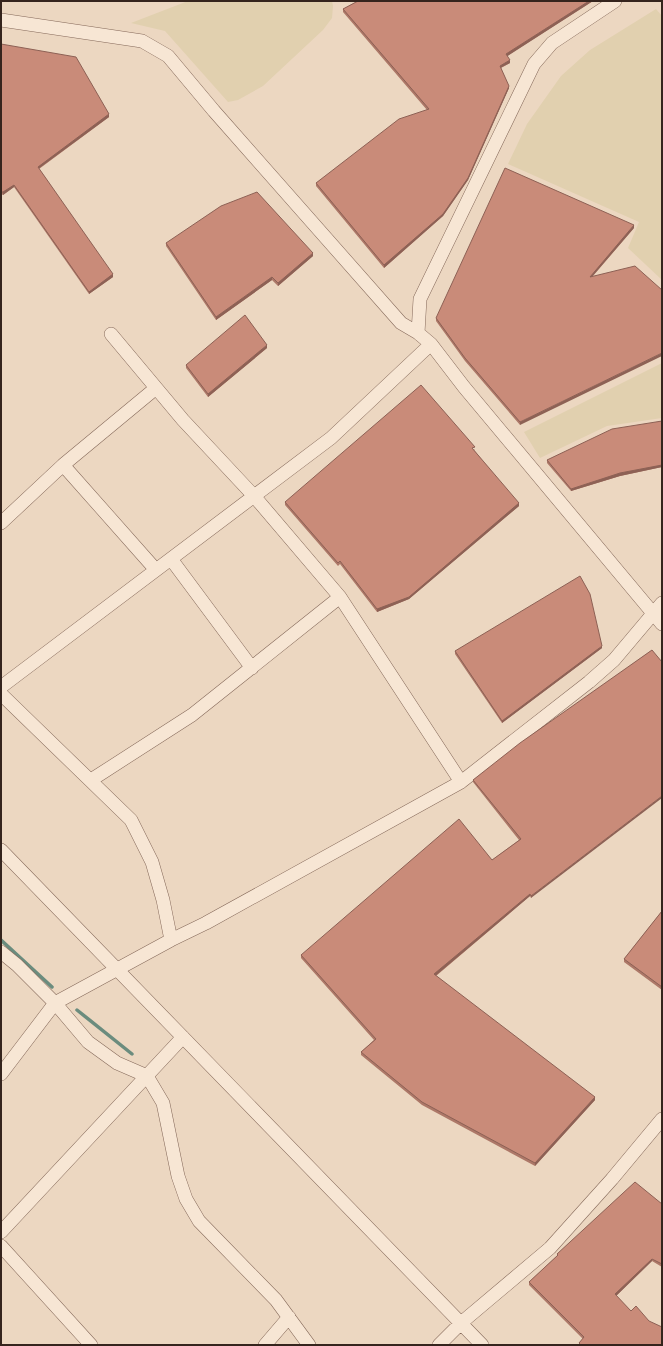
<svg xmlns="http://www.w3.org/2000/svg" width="663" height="1346" font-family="'Roboto Serif',serif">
<rect width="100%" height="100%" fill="#ecd7c1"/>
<path fill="#e1d0af" d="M188 1H332L333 6 332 18 323 30 263 86 238 100 228 102 165 31 131 23Z
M656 9 662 16V280L628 248 639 222 508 164 527 124 561 76 590 50Z
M662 363V418L607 426 540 458 524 432Z"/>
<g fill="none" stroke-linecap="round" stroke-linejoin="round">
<path stroke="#6b8c7e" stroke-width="3.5" d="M1 940 52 987
M77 1010 132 1054"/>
<defs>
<path id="minor" d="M1 20 142 41 168 56 214 111 401 323 418 333 431 344 464 387 662 624
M418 333 420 299 534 64 552 43 615 1
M111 334 183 420 254 496 340 597 461 782
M63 465 156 570
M1 523 63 465 156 388
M171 559 252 668
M1 687 331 438 431 344
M1 694 131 820 152 862 163 900 171 940
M91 780 192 715 340 597
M1 850 482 1345
M1 952 17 965 55 1003 88 1042 117 1063 147 1076 163 1103 178 1176 186 1199 199 1221 276 1300 309 1345
M1 1074 55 1003 171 940 206 923 461 782 589 682 614 660 662 603
M1 1232 183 1037
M1 1246 91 1345
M265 1345 289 1317
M439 1345 461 1323 550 1248 612 1179 662 1119"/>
</defs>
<use href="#minor" stroke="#85695a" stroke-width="14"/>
<use href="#minor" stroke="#f7e6d4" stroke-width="13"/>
</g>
<path fill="#ad7868" d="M358 1H593L507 56 510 63 501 68 509 88 468 180 443 216 384 268 316 186V183L427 110 343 12V9Z
M1 44 109 117 39 169 113 277 89 294 14 187 3 195 1 194Z
M634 228 593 276 520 425 465 361 436 321V318Z
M166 243 313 256 278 286 272 280 216 320 166 246Z
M267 348 208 397 186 368V365Z
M662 421V467L620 476 571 491 547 463V460Z
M475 449 474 450 519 506 409 599 377 612 340 564 338 566 285 505V502Z
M602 648 502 723 455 654V651Z
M652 650 531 898 530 896 436 976 595 1100 535 1166 422 1105 361 1055V1052L374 1040 301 958V955L492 860 519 840 473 782V780Z
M662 911V990L624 962V959Z
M662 1204V1267L652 1261 616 1296 662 1345H579V1343L583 1339 529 1285V1282L557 1256V1254Z"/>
<path fill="#8d6155" d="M589 1H593L506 57V54Z
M510 60V63L500 68V66Z
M509 86V88L468 180 443 216 384 268V265Z
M109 114V117L38 169V167Z
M14 185V187L3 195V192Z
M634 225V228L590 279V277Z
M313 253V256L278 286V283Z
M113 274V277L89 294V292Z
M272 277V280L216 320V317Z
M267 345V348L208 397V394Z
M662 353V356L520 425V422Z
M662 465V467L620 476 571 491V489L620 473Z
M519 503V506L409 599 377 612V609Z
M602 646V648L502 723V721Z
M662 796V798L531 898V896Z
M530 894V896L434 977V974Z
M595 1097V1100L535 1166V1163Z
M652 1259V1261L615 1297V1294Z"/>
<path fill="#c98b79" stroke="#8d6155" d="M358 1H589L506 54 510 60 500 66 509 86 468 178 443 214 384 265 316 183 399 119 429 109 343 9Z
M1 44 76 57 109 114 38 167 113 274 89 292 14 185 3 192H1Z
M505 168 634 225 590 277 635 266 662 290V353L520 422 465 358 436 318Z
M257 192 313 253 278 283 272 277 216 317 166 243 221 206Z
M245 315 267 345 208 394 186 365Z
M421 385 475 447 472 448 519 503 409 597 377 609 340 561 338 563 285 502Z
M662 421V465L620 473 571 489 547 460 612 429Z
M580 576 590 594 602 646 502 721 455 651Z
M652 650 662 662V796L531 896 530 894 434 974 595 1097 535 1163 422 1102 361 1052 376 1039 301 955 459 819 492 860 521 839 473 780 520 743Z
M662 911V987L624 959Z
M635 1182 662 1204V1264L652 1259 615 1294 631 1311 636 1306 649 1321 662 1327V1345H581L579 1343 584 1337 529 1282 558 1255 557 1254Z"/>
<rect width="663" height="1346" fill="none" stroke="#35241d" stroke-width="4"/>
</svg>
